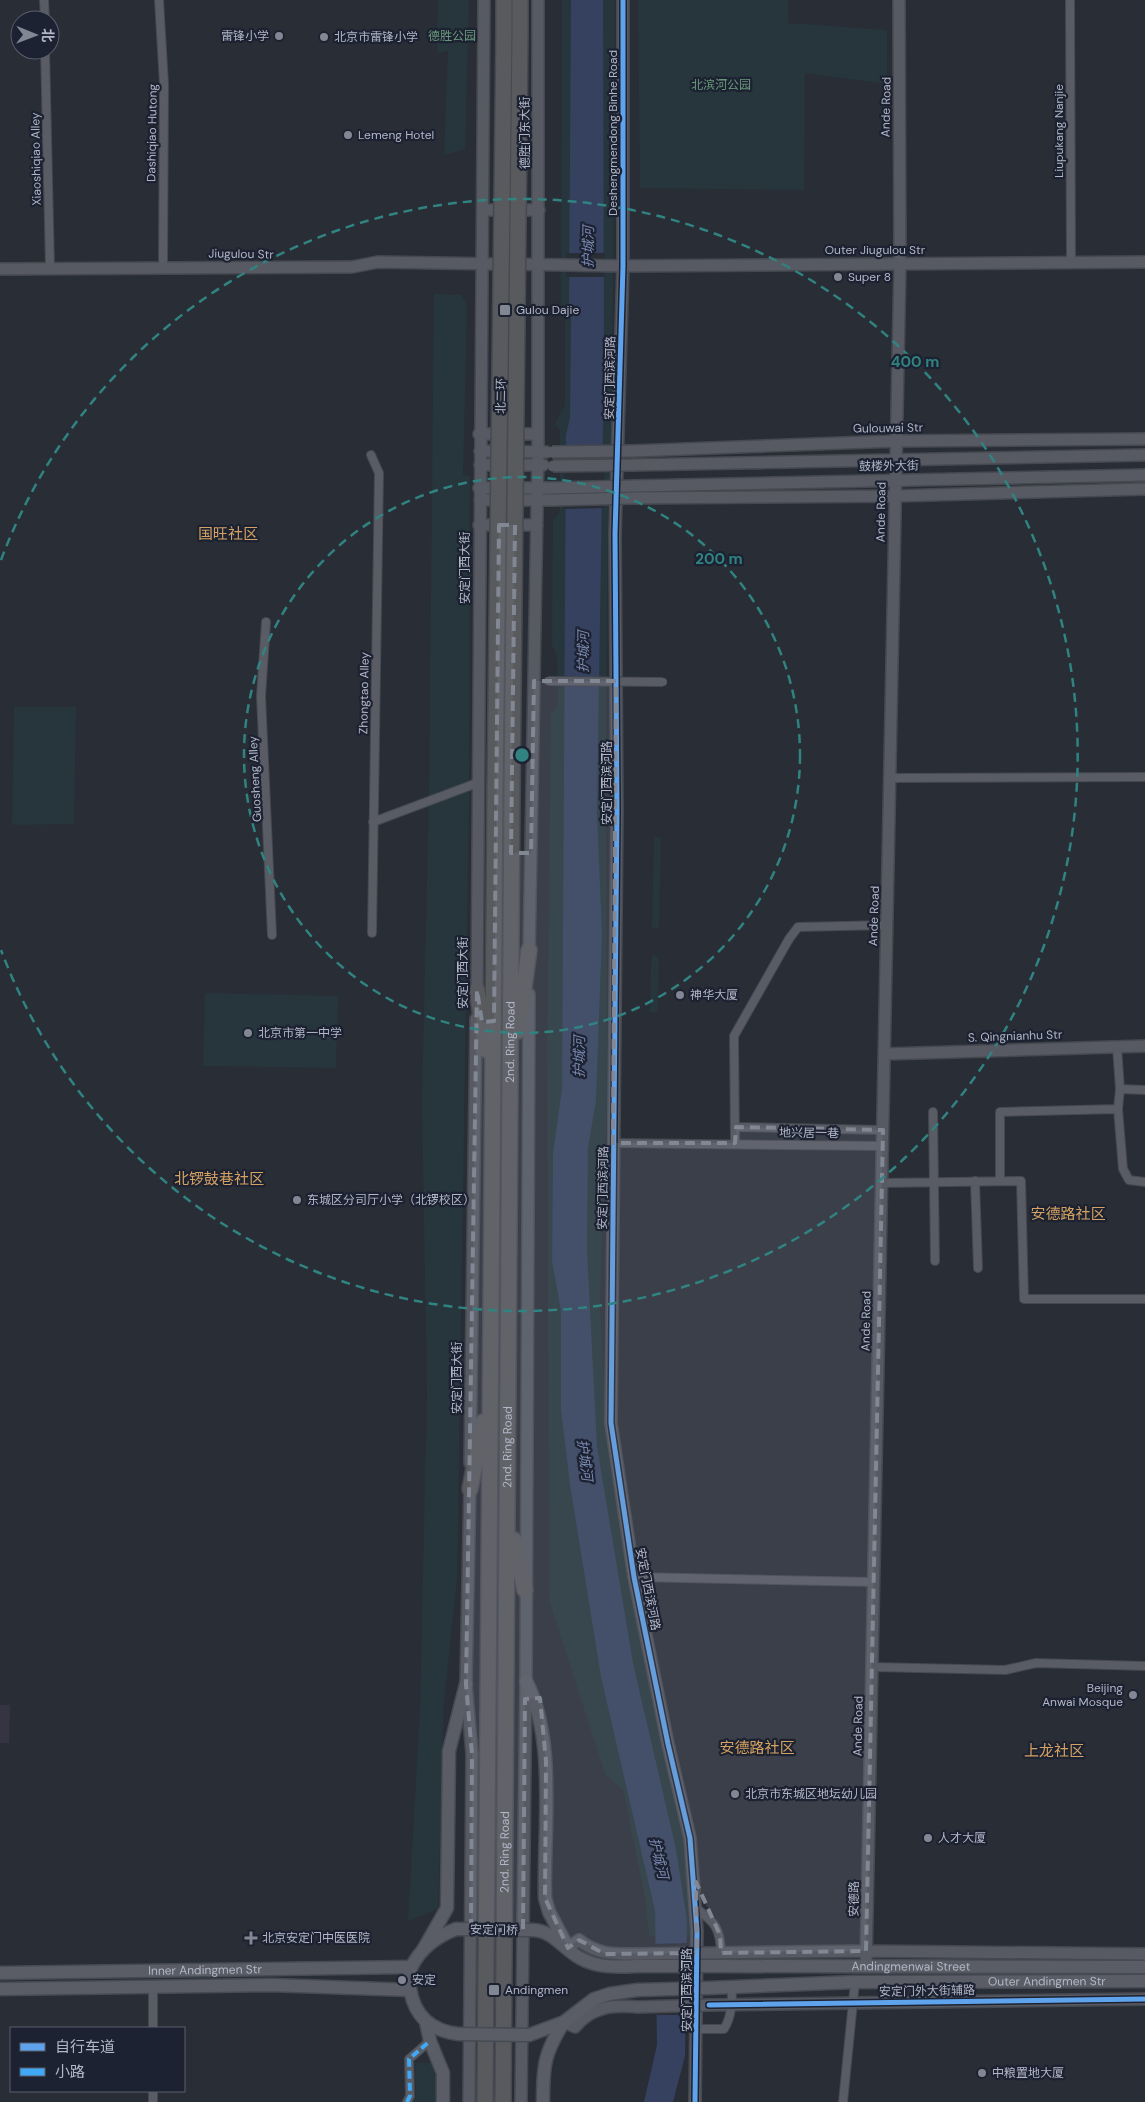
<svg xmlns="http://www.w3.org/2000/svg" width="1145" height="2102" font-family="'DM Sans','Noto Sans SC',sans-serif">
<rect width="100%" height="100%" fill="#292d36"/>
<path fill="#363442" d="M0 1705H10L9 1743H0Z"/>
<path fill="#26363c" d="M438 0H469L465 149 444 155 448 51 437 53Z
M562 0H615L612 435 608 522 606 713 607 1106 600 1302 608 1448 628 1583 684 1840 692 1937 649 1936 645 1898 623 1790 605 1774 549 1600 547 1048 551 714 558 706 557 656 552 646 553 521 560 511V430L555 424 565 405V316L561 306Z
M638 0H788V23L887 30V84L805 73 804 190 640 188Z
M434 294 461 295 467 305 463 475 470 476 469 805 457 1579 444 1702 438 1909 408 1921 420 1711 427 1392 422 1102 429 789Z
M14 707H76L74 824 12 825Z
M656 836 661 839 659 927 656 929 652 928 654 838Z
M653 954 659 958 658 1010 655 1013 650 1012 651 963Z
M205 993 338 996 336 1068 203 1066Z
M415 2062 432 2063 437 2074V2102H412L416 2096Z"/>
<path fill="#35415f" d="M571 0H603L604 363 597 812 602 934 596 1101 588 1148 587 1249 597 1446 633 1663 676 1849 687 1920 685 2056 673 2102H644L657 2045 655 1911 601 1677 570 1485 561 1410V1311L552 1262 553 1153 562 1089 566 435 570 418 571 317 569 304Z"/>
<path fill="#292d36" d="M566 253H605V277H566Z
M605 445 604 508 563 509 564 446Z
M689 1943V2015H654L653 1944Z"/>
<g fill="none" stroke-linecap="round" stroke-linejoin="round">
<defs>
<path id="street" d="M44 0 45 20
M159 0 164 84 163 267
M1070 0 1071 263
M45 50 50 267
M371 455 379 473 372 933
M266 622 261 696 272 935
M891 778 1145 777
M373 822 477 783
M1117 1047 1120 1089
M1118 1109 1120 1089 1145 1090
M933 1112 935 1261
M736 1127 883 1130
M613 1143 883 1146
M735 1143 734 1036 789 939 798 927 887 925
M975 1181 978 1268
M1000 1181V1112L1118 1109 1123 1169 1129 1180 1145 1182
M883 1183 1021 1181 1024 1299H1145
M634 1577 874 1582
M873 1667 1005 1670 1036 1663 1145 1666
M696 1908C715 1923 720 1927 721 1953
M153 2028V1987
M697 2029H724C732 2016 732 2002 732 1987
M153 2102V2091
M407 2102 410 2096 409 2059 430 2041
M843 2102 855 1982"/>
<path id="secondary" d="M623 0V266L615 534 617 812 611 1423 634 1577 668 1744 690 1838 697 1931 695 2102
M483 210H539
M0 269 352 267 378 262 623 266 1145 262
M479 434H538
M480 451 546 452
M633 451 896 441 1145 439
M480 465H543
M633 465 1145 455
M634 486 1145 475
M479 488H553
M634 498 895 496 1145 489
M480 500H553
M479 525H537
M529 958 538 452V0
M477 998 484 0
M885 1054 1145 1046
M470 1463 476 1019
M568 1948 579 1940C597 1955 615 1954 637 1954
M709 1953 866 1951 1145 1954
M866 1965 900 263 899 0
M709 2005 1145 1999
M564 2022 575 2027C592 2006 613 2005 638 2007
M469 2102 472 1754 466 1684 470 1482
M521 2102 526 1681 529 994"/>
<g id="primary">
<path d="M526 1681C557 1741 543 1831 545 1898L549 1912 568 1948"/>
<path d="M456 1929C438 1936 421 1948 412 1966 409 1972 409 1982 410 1988 414 2016 431 2031 459 2034"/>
<path d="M533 1930C554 1931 563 1949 580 1958 598 1968 617 1967 638 1966"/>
<path d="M423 1950 447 1908 449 1751 466 1684"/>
<path id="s1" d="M709 1966 1145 1967"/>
<path id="s2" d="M0 1973 411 1967"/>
<path id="s3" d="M709 1988 855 1982 1145 1981"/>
<path d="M0 1989 271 1985 410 1990"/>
<path d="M426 2022 430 2041 443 2073V2102"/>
<path d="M529 2035 564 2022 594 1999 609 1994 637 1990"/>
<path d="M543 2102C543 2066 544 2053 564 2022"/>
</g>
<g id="highway">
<path d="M504 0V32"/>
<path d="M520 0V31"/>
<path d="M477 990 486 1050"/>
<path d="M518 1031 529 950"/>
<path d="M470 1489 483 1422"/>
<path d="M514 1540 525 1590"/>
<path d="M485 2102 495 792"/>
<path id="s4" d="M503 2102 512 791"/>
</g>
</defs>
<use href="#street" stroke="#45484f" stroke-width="10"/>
<use href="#secondary" stroke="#45484f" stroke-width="14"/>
<use href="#primary" stroke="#464a53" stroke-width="15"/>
<use href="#highway" stroke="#464951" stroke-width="18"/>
<use href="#street" stroke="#595c64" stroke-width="8"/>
<use href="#secondary" stroke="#575a63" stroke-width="11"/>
<use href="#primary" stroke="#5b5d66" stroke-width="12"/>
<use href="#highway" stroke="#595a5e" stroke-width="15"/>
<defs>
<path id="street-bridge" d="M548 681 663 682"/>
<path id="secondary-bridge" d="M552 452 633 451
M553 466 633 465
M553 488 634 486
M553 500 634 498
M637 1954 709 1953
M638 2007 709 2005"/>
<path id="primary-bridge" d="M456 1929 533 1930
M638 1966H709
M637 1990 709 1988
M459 2034 529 2035"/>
<path id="highway-bridge" d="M512 791 520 31
M495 792 504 32"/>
</defs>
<use href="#street-bridge" stroke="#45484f" stroke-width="10" stroke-linecap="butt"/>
<use href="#secondary-bridge" stroke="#45484f" stroke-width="14" stroke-linecap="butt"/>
<use href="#primary-bridge" stroke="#464a53" stroke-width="15" stroke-linecap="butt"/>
<use href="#highway-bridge" stroke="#464951" stroke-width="18" stroke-linecap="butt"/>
<use href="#street-bridge" stroke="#595c64" stroke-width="8"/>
<use href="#secondary-bridge" stroke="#575a63" stroke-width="11"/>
<use href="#primary-bridge" stroke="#5b5d66" stroke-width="12"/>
<use href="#highway-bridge" stroke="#595a5e" stroke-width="15"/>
<path stroke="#3fa9f5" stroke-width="4" stroke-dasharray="8 4" stroke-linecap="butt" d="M407 2102 410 2096 409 2059 430 2041"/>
<defs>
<path id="cycleway" d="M623 0V266L615 534 617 812 611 1423 634 1577 668 1744 690 1838 697 1931 695 2102
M709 2005 1145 1999"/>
</defs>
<use href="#cycleway" stroke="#1c2231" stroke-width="8"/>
<use href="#cycleway" stroke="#60a3ed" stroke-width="5"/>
</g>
<path fill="#828794" fill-opacity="0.2" stroke="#828794" stroke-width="4" stroke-dasharray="10 6" stroke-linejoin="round" d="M499 525H515L511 853H531L534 681H616L613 1143H735L736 1127 883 1130 866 1951 721 1953 720 1935 696 1882 697 1953 605 1954 579 1940 568 1948 545 1898 546 1761 540 1698 525 1699 523 1930H471L472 1754 466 1684 477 990 482 1022 494 1021Z"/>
<g fill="none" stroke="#308380" stroke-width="2.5" stroke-dasharray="9 6">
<circle cx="522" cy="755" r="278"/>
<path d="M1 560A556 556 0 1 1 1 950"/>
</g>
<g fill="#828794" stroke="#1c2231" stroke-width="2">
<circle cx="279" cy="36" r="5"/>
<circle cx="324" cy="37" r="5"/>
<circle cx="348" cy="135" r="5"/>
<circle cx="838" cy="277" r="5"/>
<rect x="499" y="304" width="12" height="12" rx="2.5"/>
<circle cx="680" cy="995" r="5"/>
<circle cx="248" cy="1033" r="5"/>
<circle cx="297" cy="1200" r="5"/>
<circle cx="1133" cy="1695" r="5"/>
<circle cx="735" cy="1794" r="5"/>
<circle cx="928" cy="1838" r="5"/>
<path d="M248.5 1930.5h5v5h5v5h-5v5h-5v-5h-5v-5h5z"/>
<circle cx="402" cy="1980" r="5"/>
<rect x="488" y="1984" width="12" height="12" rx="2.5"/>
<circle cx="982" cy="2073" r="5"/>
</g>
<g text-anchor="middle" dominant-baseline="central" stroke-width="4.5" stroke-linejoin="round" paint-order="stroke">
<g font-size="12" fill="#b2b7c7" stroke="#1c2231" text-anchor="start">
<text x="269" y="36" text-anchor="end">雷锋小学</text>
<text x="334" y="37">北京市雷锋小学</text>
<text x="358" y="135">Lemeng Hotel</text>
<text x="848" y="277">Super 8</text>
<text x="516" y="310">Gulou Dajie</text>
<text x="690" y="995">神华大厦</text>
<text x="258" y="1033">北京市第一中学</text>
<text x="307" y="1200">东城区分司厅小学（北锣校区）</text>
<text x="1123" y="1688" text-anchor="end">Beijing<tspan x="1123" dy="14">Anwai Mosque</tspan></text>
<text x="745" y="1794">北京市东城区地坛幼儿园</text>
<text x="938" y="1838">人才大厦</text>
<text x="262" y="1938">北京安定门中医医院</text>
<text x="412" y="1980">安定</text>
<text x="505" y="1990">Andingmen</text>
<text x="992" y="2073">中粮置地大厦</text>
</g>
<g font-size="12" fill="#69987a" stroke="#1c2231">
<text x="452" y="36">德胜公园</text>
<text x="721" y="85">北滨河公园</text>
</g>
<g font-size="12" fill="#b2b7c7" stroke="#1c2231">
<text transform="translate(886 107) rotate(-89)">Ande Road</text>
<text transform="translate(1059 131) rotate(-90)">Liupukang Nanjie</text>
<text transform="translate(152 133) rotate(-89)">Dashiqiao Hutong</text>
<text transform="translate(525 133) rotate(-90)">德胜门东大街</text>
<text transform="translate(613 133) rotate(-90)">Deshengmendong Binhe Road</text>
<text transform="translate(36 159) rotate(-91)">Xiaoshiqiao Alley</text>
<text x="875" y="250">Outer Jiugulou Str</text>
<text transform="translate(241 254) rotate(1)">Jiugulou Str</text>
<text transform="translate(610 378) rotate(-89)">安定门西滨河路</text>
<text transform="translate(501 396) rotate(-89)">北二环</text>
<text transform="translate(888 428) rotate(-1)">Gulouwai Str</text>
<text transform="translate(889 466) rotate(-1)">鼓楼外大街</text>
<text transform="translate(881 512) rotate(-89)">Ande Road</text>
<text transform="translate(465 568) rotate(-90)">安定门西大街</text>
<text transform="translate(364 693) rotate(-89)">Zhongtao Alley</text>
<text transform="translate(255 779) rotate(-93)">Guosheng Alley</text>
<text transform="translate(607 783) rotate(-90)">安定门西滨河路</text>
<text transform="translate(874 916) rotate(-88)">Ande Road</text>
<text transform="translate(463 973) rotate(-90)">安定门西大街</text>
<text transform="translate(1015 1036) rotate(-2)">S. Qingnianhu Str</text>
<text stroke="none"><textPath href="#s4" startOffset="1060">2nd. Ring Road</textPath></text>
<text transform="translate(809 1133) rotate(1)">地兴居一巷</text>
<text transform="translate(603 1188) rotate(-89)">安定门西滨河路</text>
<text transform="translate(866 1321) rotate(-89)">Ande Road</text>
<text transform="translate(457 1378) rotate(-90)">安定门西大街</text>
<text stroke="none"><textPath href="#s4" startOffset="655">2nd. Ring Road</textPath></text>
<text transform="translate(648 1589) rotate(79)">安定门西滨河路</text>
<text transform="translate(858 1726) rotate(-89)">Ande Road</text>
<text stroke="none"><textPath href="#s4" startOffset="250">2nd. Ring Road</textPath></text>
<text transform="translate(854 1899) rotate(-89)">安德路</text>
<text transform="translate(494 1930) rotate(1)">安定门桥</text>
<text stroke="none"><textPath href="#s1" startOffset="202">Andingmenwai Street</textPath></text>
<text stroke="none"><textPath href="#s2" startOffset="205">Inner Andingmen Str</textPath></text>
<text stroke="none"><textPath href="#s3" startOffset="338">Outer Andingmen Str</textPath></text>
<text transform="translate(687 1990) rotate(-90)">安定门西滨河路</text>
<text transform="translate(927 1991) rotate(-1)">安定门外大街辅路</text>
</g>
<g font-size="14" font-style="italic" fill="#7a89b0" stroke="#1c2231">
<text transform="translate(588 247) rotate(-89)">护城河</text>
<text transform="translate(583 652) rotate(-89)">护城河</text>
<text transform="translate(579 1057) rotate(-89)">护城河</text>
<text transform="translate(585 1460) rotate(83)">护城河</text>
<text transform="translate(659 1858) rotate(77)">护城河</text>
</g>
<g font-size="15" fill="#d4a261" stroke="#1c2231">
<text x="228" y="534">国旺社区</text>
<text x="219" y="1179">北锣鼓巷社区</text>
<text x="1068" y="1214">安德路社区</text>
<text x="757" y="1748">安德路社区</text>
<text x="1054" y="1751">上龙社区</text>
</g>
</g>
<circle cx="522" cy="755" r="8" fill="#308380" stroke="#1c2231" stroke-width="2.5"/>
<g font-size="15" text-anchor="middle" font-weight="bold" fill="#308380" stroke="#1c2231" stroke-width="4.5" stroke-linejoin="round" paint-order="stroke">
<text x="915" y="367">400 m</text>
<text x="719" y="564">200 m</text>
</g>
<rect x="10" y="2027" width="175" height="65" fill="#1c2231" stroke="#585e6d"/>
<rect x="20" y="2043" width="25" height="8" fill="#60a3ed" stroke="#585e6d"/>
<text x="55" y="2052" font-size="15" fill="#b2b7c7">自行车道</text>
<rect x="20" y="2068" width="25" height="8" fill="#3fa9f5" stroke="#585e6d"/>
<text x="55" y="2077" font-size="15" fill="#b2b7c7">小路</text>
<g transform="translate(35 35) rotate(91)"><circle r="24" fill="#1c2231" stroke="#585e6d"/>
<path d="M0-4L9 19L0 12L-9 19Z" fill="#828794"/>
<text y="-8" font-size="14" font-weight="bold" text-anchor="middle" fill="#b2b7c7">北</text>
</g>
</svg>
